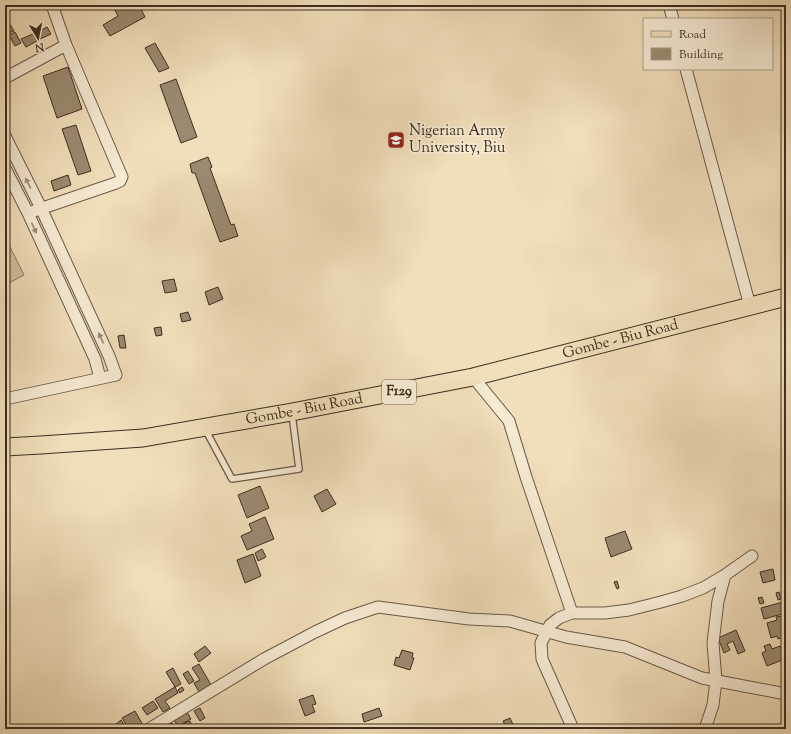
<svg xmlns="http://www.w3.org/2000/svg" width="791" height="734" font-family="'Sorts Mill Goudy',serif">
<rect width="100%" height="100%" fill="#f1deba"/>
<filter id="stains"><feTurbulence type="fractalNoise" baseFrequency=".005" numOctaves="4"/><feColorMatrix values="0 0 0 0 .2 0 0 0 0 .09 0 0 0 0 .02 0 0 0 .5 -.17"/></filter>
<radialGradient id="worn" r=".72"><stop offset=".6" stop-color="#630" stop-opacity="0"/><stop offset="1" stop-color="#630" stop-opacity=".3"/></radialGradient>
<path fill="#d2c0a0" stroke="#887760" d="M5 237 24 275 5 285Z"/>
<path fill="#9b8a70" stroke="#3d2e1f" d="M112 5H139L145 17 110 36 103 25 118 16Z
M8 21 14 31 8 33 5 28V22Z
M47 27 51 34 40 39 36 33Z
M15 32 21 43 15 46 9 35Z
M33 34 37 41 26 47 21 39Z
M155 43 169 68 159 72 145 48Z
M68 67 82 109 57 118 43 76Z
M176 79 197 137 181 143 160 85Z
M76 125 91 171 78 175 62 129Z
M208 157 212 167 210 168 231 225 234 224 238 236 220 242 195 173H192L190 164Z
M68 175 71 185 54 191 51 181Z
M174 279 177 291 165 293 162 281Z
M218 287 223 299 209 305 205 292Z
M188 312 191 320 182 322 180 314Z
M161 327 162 335 156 336 154 328Z
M124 335 126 348H120L118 336Z
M260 486 269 508 247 518 238 495Z
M327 489 336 504 322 512 314 496Z
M265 517 274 539 247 550 241 536 252 531 249 524Z
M625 531 632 549 611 557 605 538Z
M262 549 266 557 258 561 255 553Z
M253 554 261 576 245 583 237 560Z
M773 569 775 580 763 583 760 572Z
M617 581 619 588 617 589 614 582Z
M779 592 781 599 778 600 776 593Z
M762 597 764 603 760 604 758 598Z
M783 602 786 613 764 619 761 608Z
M782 616V618L786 617V634L783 635 784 637 778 639 777 636 771 638 767 623 777 620 776 617Z
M736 630 745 651 738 654 733 641 727 644 730 650 724 653 718 638Z
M770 644 772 649 780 646 785 659 767 666 762 653 766 651 764 646Z
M205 646 211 653 199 662 194 654Z
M402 650 413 653 412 658H414L410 670 394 665 396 657 399 658Z
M199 664 211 685 199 692 194 683 200 680 192 668Z
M173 668 181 684 175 687 166 672Z
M188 671 194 681 189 684 183 674Z
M175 687 178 693 165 701 170 708 163 712 155 699Z
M182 687 184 690 180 693 178 690Z
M313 695 316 704 312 705 315 712 305 716 299 700Z
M153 701 158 708 147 715 142 708Z
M200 708 205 718 200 721 194 711Z
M379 708 382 716 364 722 362 714Z
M135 711 143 725 136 729H133L130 724 127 726 122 718Z
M187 712 191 719 178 726 174 720Z
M510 718 515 729H507L503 721Z
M121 720 127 729H120L116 724Z
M190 721 192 726 187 728 184 723Z
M172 723 174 729H166L165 725Z
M198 724 199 729H193L192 725Z"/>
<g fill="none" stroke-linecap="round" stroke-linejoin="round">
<defs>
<path id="lane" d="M205 429 232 479 299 469 292 414"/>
<path id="street" d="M669 5 673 19
M686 69 750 306
M5 78 66 45 52 5
M5 136 41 208 109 356 116 375 5 399
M5 168 28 213 95 359 100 378
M28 213 116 183 120 181 122 177 66 45
M473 377 509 421 526 477 572 613
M149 729 264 659 315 632 345 618 378 607 469 619 510 621 566 637 625 647 702 678 786 694
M573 729 542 659 541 643 550 625 559 618 572 613H605L629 610 661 602 682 596 703 588 725 575 752 556
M705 729 713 705 716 681 713 643 718 601 725 575"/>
<g id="primary">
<path id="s1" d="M5 447 41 445 143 438 292 412 473 377 786 297"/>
</g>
</defs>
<use href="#lane" stroke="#6a5a46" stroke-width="8"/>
<use href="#street" stroke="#6a5a46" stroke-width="13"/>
<use href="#primary" stroke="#3d2e1f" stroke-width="19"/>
<use href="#lane" stroke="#f6ead2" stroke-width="5.5"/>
<use href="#street" stroke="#f6ead2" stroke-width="11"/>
<use href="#primary" stroke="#f1deba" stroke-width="17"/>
</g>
<defs><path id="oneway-solid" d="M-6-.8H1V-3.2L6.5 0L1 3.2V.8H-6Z"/></defs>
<g fill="#9a8c78">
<use href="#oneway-solid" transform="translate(28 183) rotate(-117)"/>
<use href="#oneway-solid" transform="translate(34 228) rotate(65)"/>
<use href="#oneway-solid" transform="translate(101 338) rotate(-115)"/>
</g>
<defs>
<symbol id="university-square" viewBox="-11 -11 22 22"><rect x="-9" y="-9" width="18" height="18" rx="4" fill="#8f2418" stroke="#f6ead2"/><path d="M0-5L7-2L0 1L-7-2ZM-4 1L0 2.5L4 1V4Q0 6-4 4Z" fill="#fff"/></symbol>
</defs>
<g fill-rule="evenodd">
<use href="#university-square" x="386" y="130" width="20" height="20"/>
</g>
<g text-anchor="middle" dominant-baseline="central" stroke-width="3.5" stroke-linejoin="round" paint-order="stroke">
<rect fill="#f6ead2" stroke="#746655" stroke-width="1" x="382" y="380" width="34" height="24" rx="3"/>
<g font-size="14" font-weight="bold" fill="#3d2e1f">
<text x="399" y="392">F129</text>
</g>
<g font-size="15" fill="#3d2e1f" stroke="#f6ead2" text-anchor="start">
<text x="409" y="131">Nigerian Army<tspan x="409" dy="17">University, Biu</tspan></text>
</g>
<g font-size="15" fill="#3d2e1f" stroke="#f6ead2">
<text stroke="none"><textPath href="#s1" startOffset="626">Gombe - Biu Road</textPath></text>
<text stroke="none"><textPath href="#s1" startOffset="302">Gombe - Biu Road</textPath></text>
</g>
</g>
<rect width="791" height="734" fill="none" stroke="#f1deba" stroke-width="20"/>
<rect x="6" y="6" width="779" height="722" fill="none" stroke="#3d2e1f" stroke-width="2"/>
<rect x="10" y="10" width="771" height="714" fill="none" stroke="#3d2e1f"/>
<rect x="643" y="18" width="130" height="52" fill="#f6ead2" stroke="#ac9f8a"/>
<rect x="651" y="31" width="20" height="6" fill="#f1deba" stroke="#ac9f8a"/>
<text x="679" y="38" font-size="12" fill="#3d2e1f">Road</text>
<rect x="651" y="48" width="20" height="12" fill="#9b8a70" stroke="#ac9f8a"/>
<text x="679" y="58" font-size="12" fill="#3d2e1f">Building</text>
<g transform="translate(38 38) rotate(170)" stroke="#f6ead2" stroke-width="3" paint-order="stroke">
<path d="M0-3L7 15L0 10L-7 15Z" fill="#3d2e1f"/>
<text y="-6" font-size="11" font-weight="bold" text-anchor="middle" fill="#3d2e1f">N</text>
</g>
<rect width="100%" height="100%" filter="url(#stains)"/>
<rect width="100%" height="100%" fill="url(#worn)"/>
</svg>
